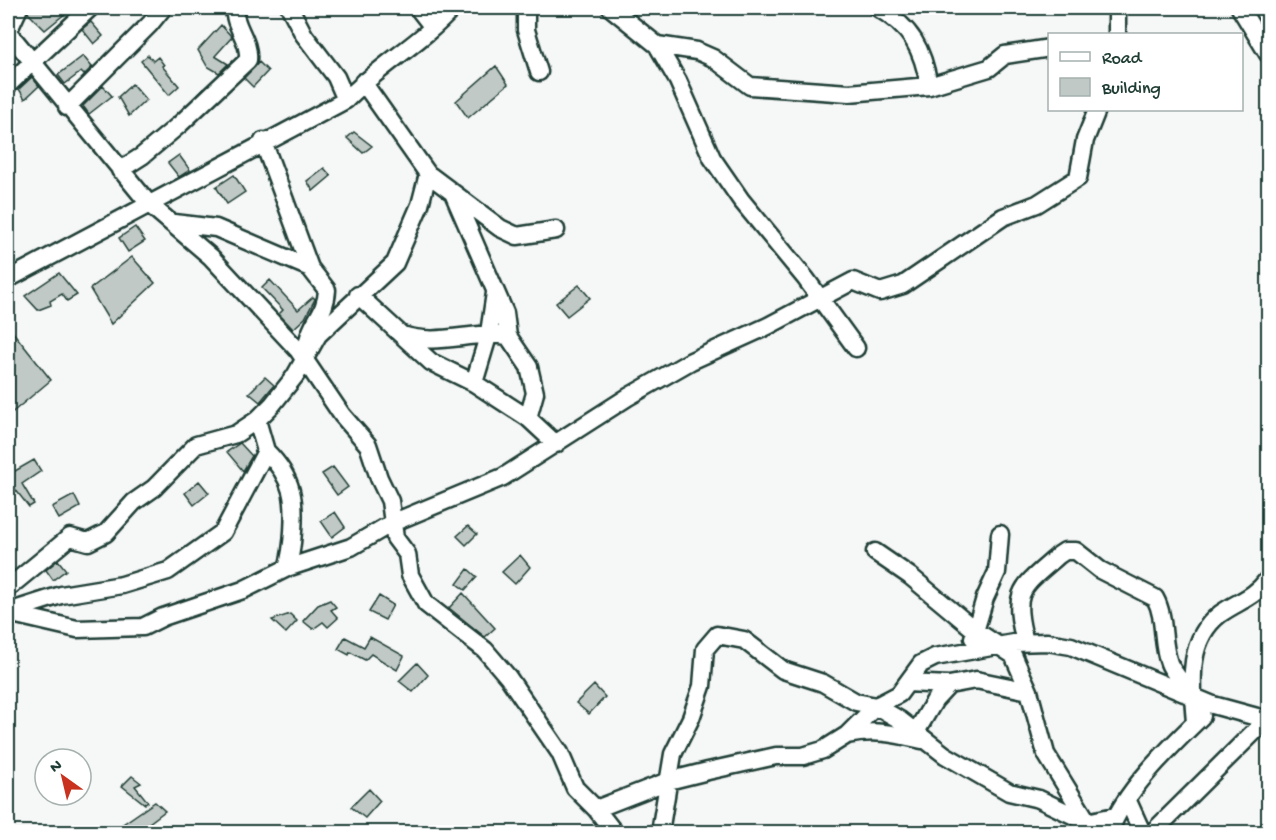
<svg xmlns="http://www.w3.org/2000/svg" width="1276" height="840" font-family="'Gochi Hand',sans-serif">
<rect width="100%" height="100%" fill="#f6f7f7"/>
<filter id="ink" filterUnits="userSpaceOnUse"><feTurbulence type="fractalNoise" baseFrequency=".0167" numOctaves="2"/><feDisplacementMap in="SourceGraphic" scale="12" xChannelSelector="R" yChannelSelector="G"/><feConvolveMatrix kernelMatrix="1 2 1 2 8 2 1 2 1" color-interpolation-filters="sRGB"/></filter>
<g filter="url(#ink)">
<path fill="#c0c9c6" stroke="#1f3d34" stroke-width="1.5" d="M29 8H72L45 30 28 13Z
M91 22 103 36 94 44 82 29Z
M221 25 232 37 215 56 228 64 219 73 207 66 198 50Z
M148 55 153 61 158 57 164 65 162 66 179 86 169 95 141 61Z
M83 56 92 67 84 75 81 72 65 84 58 75Z
M259 62 268 71 253 87 244 78Z
M496 66 508 84 468 118 456 101Z
M32 77 39 86 25 99 19 89Z
M132 84 146 100 129 116 118 97Z
M103 86 112 96 89 114 83 106Z
M354 132 372 146 363 153 347 138Z
M179 155 190 170 179 177 168 163Z
M324 168 331 176 313 191 307 181Z
M234 175 245 192 227 204 216 187Z
M135 227 145 241 128 252 119 238Z
M132 257 155 283 111 324 90 289Z
M59 273 77 295 67 301 62 294 50 301 51 305 38 310 25 296Z
M270 280 298 310 313 297 315 299 305 318 293 329 279 314 283 310 262 288Z
M579 285 590 298 567 316 556 303Z
M8 326 51 380 8 416Z
M265 377 274 385 260 402 249 393Z
M240 443 252 456 243 471 227 452Z
M34 460 41 471 22 484 34 504 29 507 8 480V475Z
M333 467 348 487 337 495 322 474Z
M199 481 209 493 194 505 185 493Z
M74 495 80 507 59 519 52 507Z
M335 512 345 527 332 537 321 521Z
M468 526 477 534 466 545 457 536Z
M520 555 530 567 515 584 502 572Z
M58 560 66 570 53 580 46 570Z
M468 569 477 577 465 590 457 584Z
M463 593 495 628 485 637 449 608Z
M379 596 393 605 385 620 369 612Z
M330 600 336 607 331 610 338 618 328 627 323 622 313 629 303 621 318 605Z
M290 614 297 621 286 633 272 620Z
M345 637 364 647 370 637 404 656 397 670 371 654 365 660 350 652 349 655 338 649Z
M417 663 428 675 413 692 399 681Z
M594 685 605 697 589 714 576 703Z
M132 776 141 783 135 786 148 802 145 804 122 786Z
M369 789 380 801 365 818 351 807Z
M155 802 165 811 137 832H127L120 826Z"/>
<g fill="none" stroke-linecap="round" stroke-linejoin="round">
<defs>
<path id="minor" d="M290 8 304 35 336 77 346 100
M418 8 432 26
M526 8V30L539 72
M611 8 657 45 678 81 712 158 741 200 806 279 856 348
M878 8C911 27 923 49 929 86
M1240 8 1268 54
M8 32 149 204 211 257 298 350 342 415 368 445 379 478 390 501 395 538 407 554 410 575 426 604 485 650 508 677 560 753 575 788 596 809 614 832
M8 32 19 8
M1117 34V8
M657 45 697 51 713 58 750 86 849 93 929 86 989 68 1005 55 1050 48
M363 82 428 174 500 228 517 236 556 230
M8 85 90 8
M67 107 150 24 163 8
M263 141 310 268 327 290C326 314 312 320 308 341
M120 170 142 156 179 125 248 60C250 40 234 27 234 8
M453 193 505 313 508 336 529 367 535 393 528 418
M174 223 216 228 310 268
M8 279 346 100C379 66 421 43 453 8
M358 295 431 362 474 383 528 418 556 444
M402 335C440 347 471 330 508 336
M474 383 489 333 495 293
M266 451C277 462 287 475 291 491 296 510 293 550 287 568
M875 552 910 576 976 631 1013 655 1029 691 1046 754 1094 832
M8 588 70 537 88 542 106 533 134 502 154 488 196 445 236 434 257 420 272 405 295 376 318 335 395 263 420 205 428 174
M8 612 61 595 122 585 168 571 223 532 266 451 257 420
M8 613 77 629 143 627 163 617 243 590 287 568 351 547 392 523 503 477 628 397 691 361 768 326 853 281 880 292 903 285 1003 217 1037 204 1078 178 1085 140 1097 110
M973 638 985 598 997 572 1000 534
M1025 642C1012 590 1020 589 1059 555L1065 551H1076L1100 570 1155 598C1166 618 1161 642 1169 663 1173 674 1184 680 1184 693
M907 683 949 685 976 680 1029 691
M1195 722C1192 685 1186 640 1220 614 1238 601 1253 599 1268 579
M916 732 935 700 949 685
M847 735C875 729 895 734 922 740
M1128 801 1142 832
M596 809 668 781 708 771 776 756H803L823 750 847 735 876 706 899 694 921 664 935 657 1014 643 1047 642 1071 646 1213 705 1268 720
M660 832 673 754 691 718 702 686 705 649 717 635 744 640 783 670 823 683 856 702 876 706 900 720 945 755 1009 792 1039 799 1087 822 1115 816
M1110 832C1121 794 1173 744 1202 716
M1153 832 1266 720"/>
</defs>
<use href="#minor" stroke="#1f3d34" stroke-width="21"/>
<use href="#minor" stroke="#fff" stroke-width="16"/>
</g>
</g>
<rect width="1276" height="840" fill="none" stroke="#fff" stroke-width="30"/>
<rect x="15" y="15" width="1246" height="810" fill="none" stroke="#1f3d34" stroke-width="2" filter="url(#ink)"/>
<rect x="1048" y="33" width="195" height="78" fill="#ffffff" stroke="#a5b1ae" stroke-width="1.5"/>
<rect x="1060" y="52" width="30" height="9" fill="#ffffff" stroke="#a5b1ae" stroke-width="1.5"/>
<text x="1102" y="63" font-size="18" fill="#1f3d34">Road</text>
<rect x="1060" y="78" width="30" height="18" fill="#c0c9c6" stroke="#a5b1ae" stroke-width="1.5"/>
<text x="1102" y="93" font-size="18" fill="#1f3d34">Building</text>
<g transform="translate(63 777) rotate(326)"><circle r="28" fill="#ffffff" stroke="#a5b1ae" stroke-width="1.5"/>
<path d="M0-4.5L10 22L0 15L-10 22Z" fill="#c8321e"/>
<text y="-9" font-size="16" font-weight="bold" text-anchor="middle" fill="#1f3d34">N</text>
</g>
</svg>
